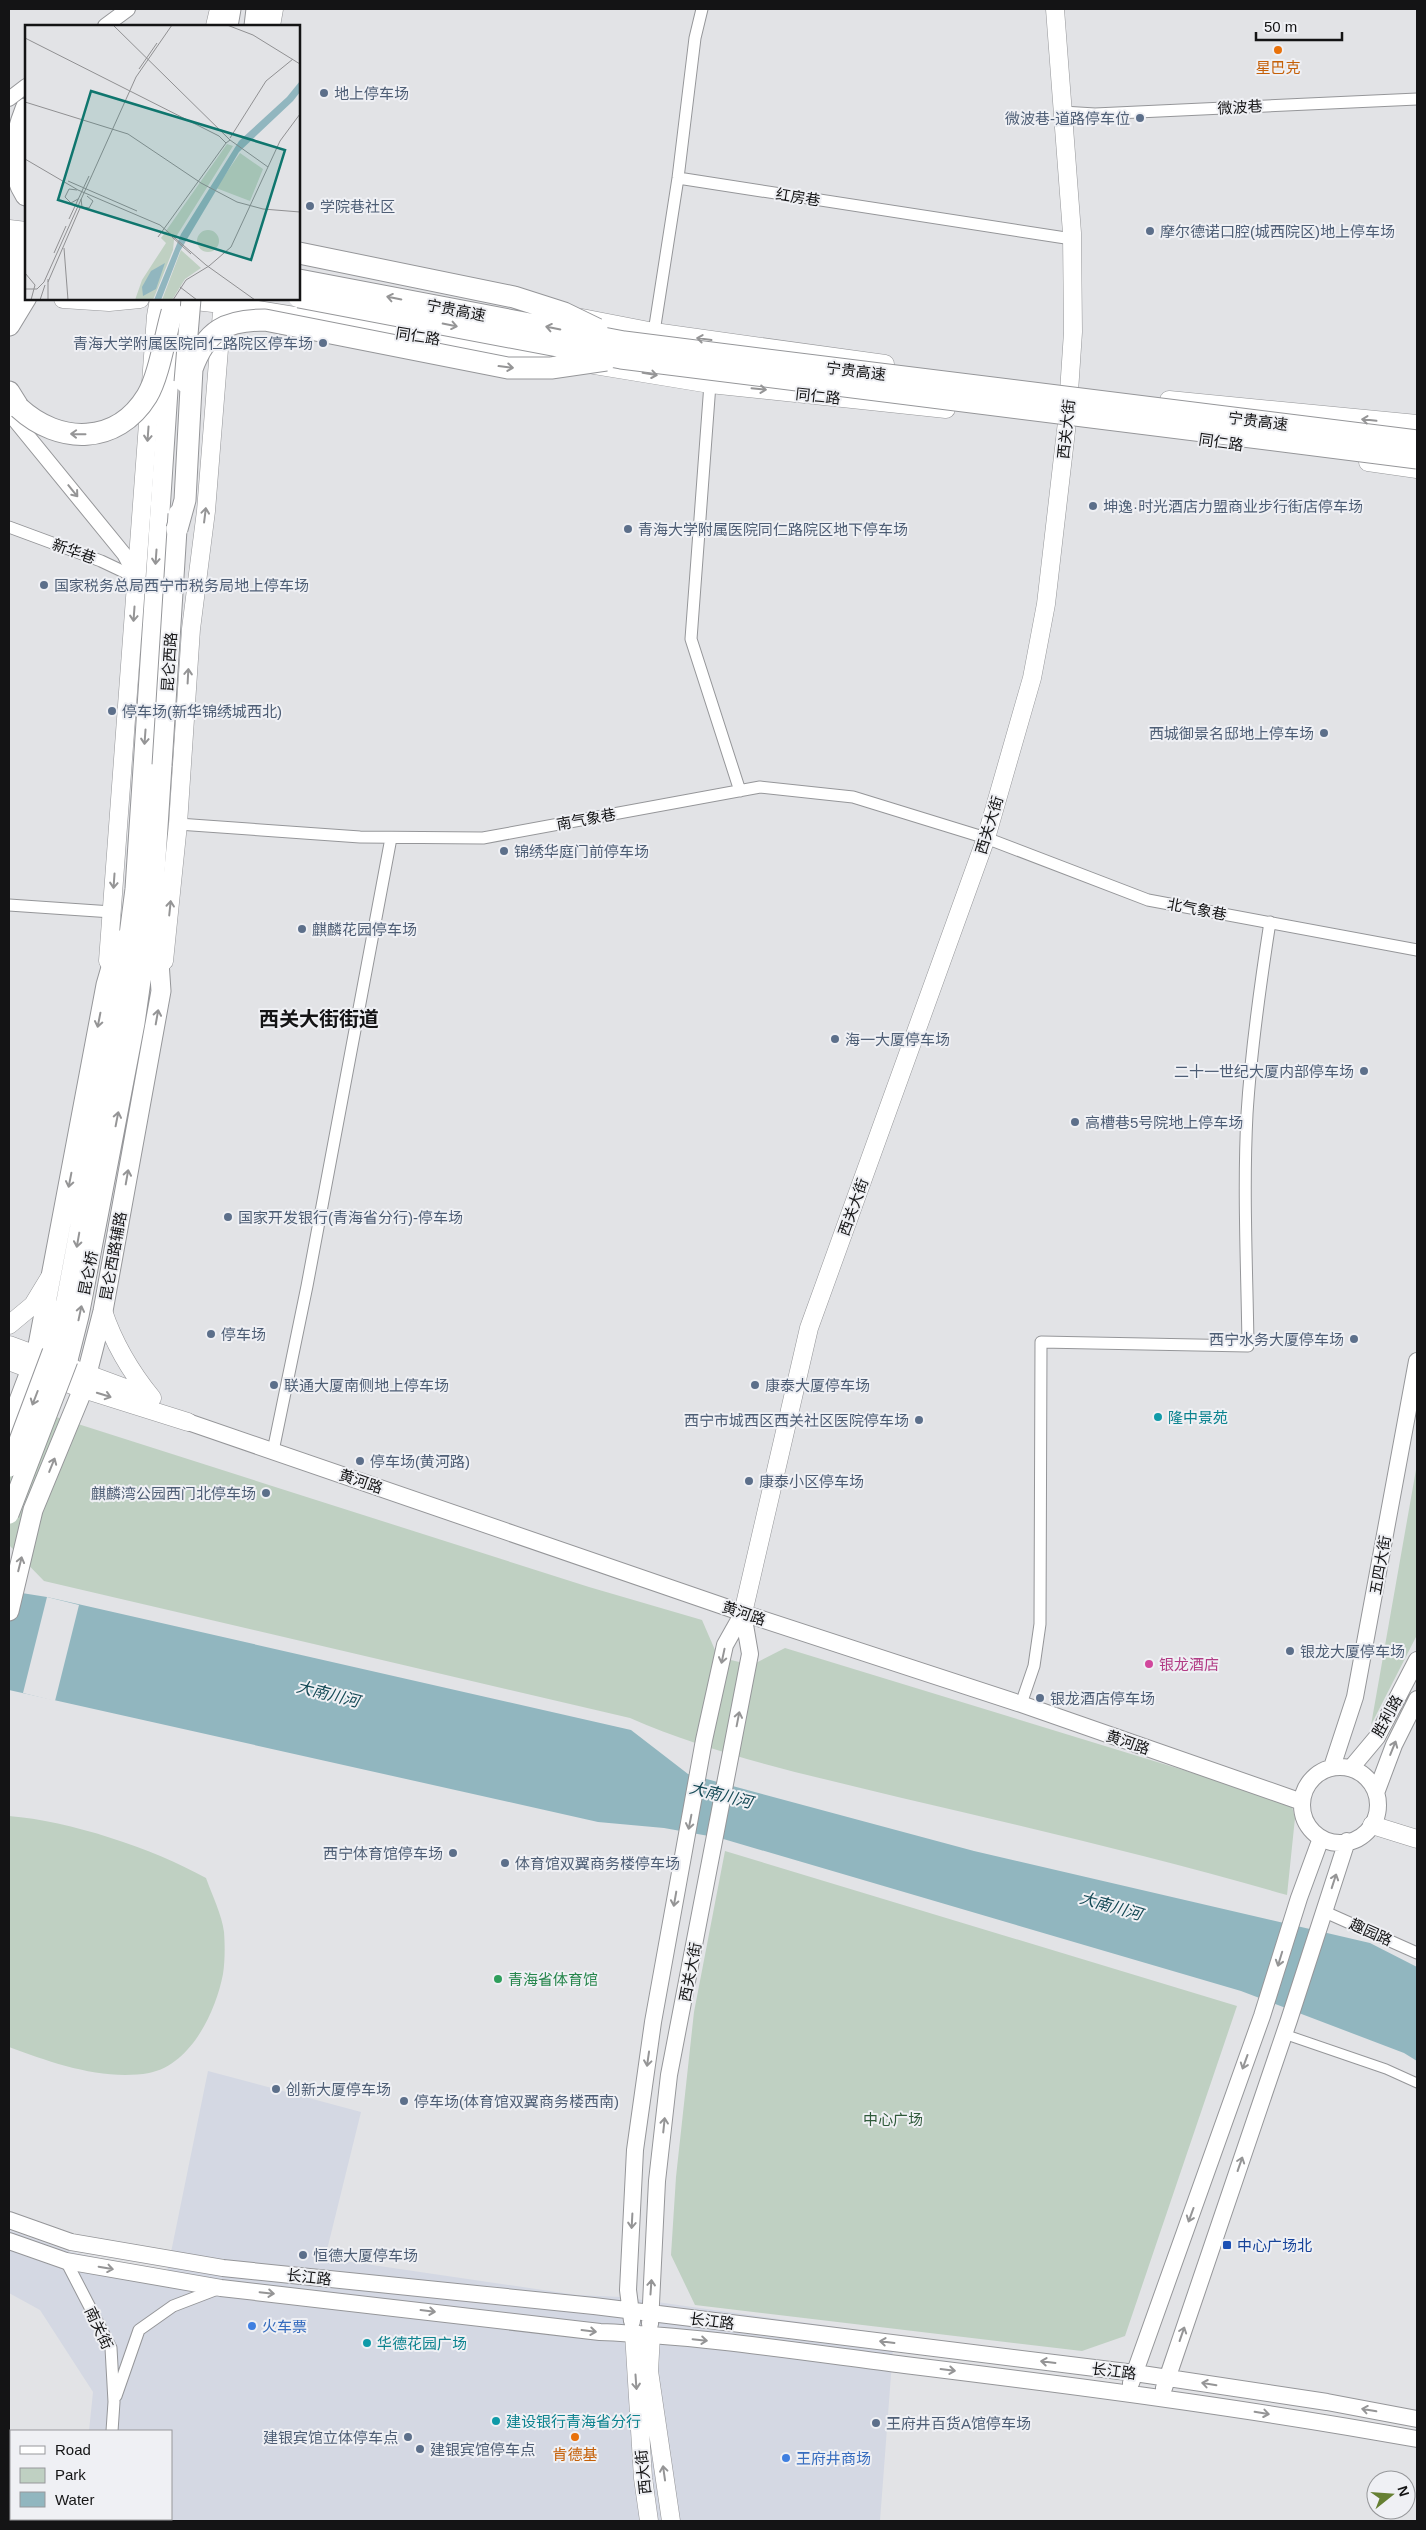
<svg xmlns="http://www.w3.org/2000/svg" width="1426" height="2530" font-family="Arial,'Noto Sans SC',sans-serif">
<rect width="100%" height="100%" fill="#e2e3e6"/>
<path fill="#d4d8e3" d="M208 2071 361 2112 325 2258 577 2295 621 2297 894 2335 880 2521H81V2519H171V2431H89L93 2392 40 2310 9 2293V2230L71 2252 167 2272Z"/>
<path fill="#bfd0c2" d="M9 1402 589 1587 702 1620 718 1657 752 1665 785 1648 1291 1803 1295 1818 1287 1895C1159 1858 1030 1828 902 1798 809 1775 717 1756 630 1718L44 1581 9 1545Z
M1417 1464V1635L1371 1725Z
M9 1816C70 1821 152 1848 206 1878 212 1895 222 1915 224 1932 225 1945 225 1962 223 1974 216 2011 191 2065 149 2073 103 2081 52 2063 9 2047Z
M725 1851 1237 2006 1125 2336 1082 2351 695 2305 671 2255 676 2177 694 2012Z"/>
<path fill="#91b6bf" d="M9 1591 47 1597 631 1730 688 1774 974 1851 1370 1943 1417 1967V2061L1404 2053 1241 1991 720 1838 664 1828 598 1822 9 1690Z"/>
<path fill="#e2e3e6" d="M47 1597 79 1605 55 1701 23 1693Z"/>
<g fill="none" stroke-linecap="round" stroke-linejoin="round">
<defs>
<path id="pedestrian" d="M1284 2034 1386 2069 1417 2083"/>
<path id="minor" d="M1063 112 1095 114 1417 99
M678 178 1072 239
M654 332 678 178 695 38 702 9
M710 384 691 639 740 791
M9 527 101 561 137 578
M178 824 360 837 483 838 760 787 853 797 986 838 1148 900 1417 950
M9 905 112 912
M273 1451 307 1286 391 838
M1021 1704 1034 1666 1040 1624 1041 1342 1248 1346C1247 1269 1243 1191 1247 1114 1251 1050 1260 986 1270 922
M1325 1912 1417 1953
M66 2261 111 2348 114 2402 112 2431
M116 2396 139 2330 173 2306 220 2288
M107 2521V2519"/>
<path id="tertiary" d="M105 26 128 9
M9 99 26 86
M9 413 124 554 137 578"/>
<path id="secondary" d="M188 1422 743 1613 1021 1704 1302 1802
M1332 1767 1355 1697 1417 1361
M1302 1805a38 38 0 1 1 76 0a38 38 0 1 1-76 0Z
M1351 1768 1377 1737 1417 1660
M1376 1793 1394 1745 1417 1699
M9 2220 71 2242 223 2268 594 2306 1135 2373 1327 2402 1417 2419
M9 2241 66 2261 221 2288 600 2332C702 2336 803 2352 905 2365 1076 2386 1247 2408 1417 2439
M632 2321 628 2290 635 2150 653 2022 704 1740 725 1645 743 1613
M650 2324 657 2181 669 2075 750 1654 743 1613
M1131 2383 1262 2016 1299 1898 1321 1838
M1164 2388 1289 2020 1347 1841"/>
<path id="primary" d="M215 26 219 9
M271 26 274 9
M9 229 26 231
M9 295 26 296
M63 299 109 302 140 299
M177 299 222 304 710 384 946 409
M582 318 654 332 885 364
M1169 400 1417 424
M1368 462 1417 469
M108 961 156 316 159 299
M164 961 178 824 191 629 206 511 223 299
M103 1311C114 1344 130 1371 152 1398
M9 1325 33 1305 50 1277
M9 1345 152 1398
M9 1361 83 1389 188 1422
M743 1613 809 1328 986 838 1032 678 1046 604 1067 422 1073 332 1072 233 1055 9
M1372 1825 1417 1839
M634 2333 643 2478 649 2521
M651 2335 649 2371 671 2521"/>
<path id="trunk" d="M228 26 231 9
M52 1352 66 1301 118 1020 135 889 174 299
M68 1360 79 1316 135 1023 154 889 162 765
M9 1427 36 1356 106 985 119 940
M9 1611 33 1510 83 1389 103 1311 161 991 154 889"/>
<path id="motorway" d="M255 26 257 9
M26 109C15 137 8 167 26 195
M9 244 26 245
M9 263 26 264
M9 282 26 283
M9 325 26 297
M9 392 19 408"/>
</defs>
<use href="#pedestrian" stroke="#959699" stroke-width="11"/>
<use href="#minor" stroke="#959699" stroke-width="13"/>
<use href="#tertiary" stroke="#959699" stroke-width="16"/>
<use href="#secondary" stroke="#959699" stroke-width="18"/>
<use href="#primary" stroke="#959699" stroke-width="19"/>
<use href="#trunk" stroke="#959699" stroke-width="21"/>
<use href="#motorway" stroke="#959699" stroke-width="23"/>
<use href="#pedestrian" stroke="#fff" stroke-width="9"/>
<use href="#minor" stroke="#fff" stroke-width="11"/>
<use href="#tertiary" stroke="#fff" stroke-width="14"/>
<use href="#secondary" stroke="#fff" stroke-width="16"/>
<use href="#primary" stroke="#fff" stroke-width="18"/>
<use href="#trunk" stroke="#fff" stroke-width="19"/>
<use href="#motorway" stroke="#fff" stroke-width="21"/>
<defs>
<path id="trunk-bridge" d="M184 382 191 299
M162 765 178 514
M9 1467 52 1352
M9 1514 68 1360"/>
<path id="motorway-bridge" d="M299 253 514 297 564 313 597 329
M299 280 624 342 1417 441
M299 297 621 358 1417 458
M19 408C59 445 117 445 147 396 159 376 165 336 172 312
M177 529 185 500 192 369C206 330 226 320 265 320L508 368H551L606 360"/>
</defs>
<use href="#trunk-bridge" stroke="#959699" stroke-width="21" stroke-linecap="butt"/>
<use href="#motorway-bridge" stroke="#959699" stroke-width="23" stroke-linecap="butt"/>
<use href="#trunk-bridge" stroke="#fff" stroke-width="19"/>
<use href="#motorway-bridge" stroke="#fff" stroke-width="21"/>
</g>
<defs><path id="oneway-shaft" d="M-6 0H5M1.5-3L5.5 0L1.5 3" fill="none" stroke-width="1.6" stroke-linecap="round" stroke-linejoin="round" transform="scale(1.25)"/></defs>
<g stroke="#959596">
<use href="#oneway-shaft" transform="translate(394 298) rotate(-169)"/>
<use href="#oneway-shaft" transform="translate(450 325) rotate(11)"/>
<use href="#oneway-shaft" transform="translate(553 328) rotate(-169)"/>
<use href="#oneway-shaft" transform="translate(704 339) rotate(-172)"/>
<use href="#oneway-shaft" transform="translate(506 367) rotate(7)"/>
<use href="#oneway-shaft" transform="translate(650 374) rotate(9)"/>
<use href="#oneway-shaft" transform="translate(759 389) rotate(6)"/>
<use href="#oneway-shaft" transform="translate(1369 420) rotate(-174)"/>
<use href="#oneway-shaft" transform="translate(78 434) rotate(-179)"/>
<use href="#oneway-shaft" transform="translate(148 434) rotate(94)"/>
<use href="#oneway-shaft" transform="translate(73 491) rotate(51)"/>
<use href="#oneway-shaft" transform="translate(205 515) rotate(-83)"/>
<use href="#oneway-shaft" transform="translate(156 557) rotate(94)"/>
<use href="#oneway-shaft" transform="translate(134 614) rotate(94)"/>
<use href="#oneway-shaft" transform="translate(188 676) rotate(-87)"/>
<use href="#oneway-shaft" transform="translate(145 737) rotate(94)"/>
<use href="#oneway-shaft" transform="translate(114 881) rotate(94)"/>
<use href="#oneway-shaft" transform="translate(170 908) rotate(-84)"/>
<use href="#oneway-shaft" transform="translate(157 1017) rotate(-80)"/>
<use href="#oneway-shaft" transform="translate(99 1020) rotate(101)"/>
<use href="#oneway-shaft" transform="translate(117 1119) rotate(-79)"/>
<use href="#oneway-shaft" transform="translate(127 1177) rotate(-80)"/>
<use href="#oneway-shaft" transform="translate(70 1180) rotate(101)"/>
<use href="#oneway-shaft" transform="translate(78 1240) rotate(100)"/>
<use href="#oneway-shaft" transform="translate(80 1313) rotate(-78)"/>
<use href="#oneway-shaft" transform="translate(104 1395) rotate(17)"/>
<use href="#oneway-shaft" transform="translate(35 1398) rotate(111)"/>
<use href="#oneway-shaft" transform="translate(52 1465) rotate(-68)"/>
<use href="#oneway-shaft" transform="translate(20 1564) rotate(-76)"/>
<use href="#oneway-shaft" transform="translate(723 1656) rotate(102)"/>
<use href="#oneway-shaft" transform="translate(738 1719) rotate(-79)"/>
<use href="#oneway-shaft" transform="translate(1393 1748) rotate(-68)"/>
<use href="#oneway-shaft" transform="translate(690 1822) rotate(101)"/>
<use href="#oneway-shaft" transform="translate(1334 1881) rotate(-72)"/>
<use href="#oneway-shaft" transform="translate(675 1899) rotate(100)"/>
<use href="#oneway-shaft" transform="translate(1280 1959) rotate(107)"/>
<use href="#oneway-shaft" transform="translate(648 2059) rotate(98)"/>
<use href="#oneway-shaft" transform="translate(1245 2062) rotate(110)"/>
<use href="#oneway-shaft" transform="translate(664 2125) rotate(-84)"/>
<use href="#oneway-shaft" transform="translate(1240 2164) rotate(-71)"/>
<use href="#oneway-shaft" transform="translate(1191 2215) rotate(110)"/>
<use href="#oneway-shaft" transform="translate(632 2221) rotate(93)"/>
<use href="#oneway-shaft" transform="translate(106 2268) rotate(10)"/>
<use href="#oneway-shaft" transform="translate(651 2287) rotate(-86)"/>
<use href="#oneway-shaft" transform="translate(267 2293) rotate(6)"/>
<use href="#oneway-shaft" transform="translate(428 2311) rotate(7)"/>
<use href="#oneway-shaft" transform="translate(589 2331) rotate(7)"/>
<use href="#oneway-shaft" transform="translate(1182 2334) rotate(-71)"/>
<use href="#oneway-shaft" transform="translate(700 2340) rotate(6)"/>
<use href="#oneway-shaft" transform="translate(887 2342) rotate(-173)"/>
<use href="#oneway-shaft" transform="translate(1048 2362) rotate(-173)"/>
<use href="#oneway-shaft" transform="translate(948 2370) rotate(7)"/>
<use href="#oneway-shaft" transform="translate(636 2382) rotate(86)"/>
<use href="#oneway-shaft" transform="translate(1209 2384) rotate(-171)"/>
<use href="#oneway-shaft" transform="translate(1369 2410) rotate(-170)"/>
<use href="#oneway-shaft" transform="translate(1262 2413) rotate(9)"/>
<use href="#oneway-shaft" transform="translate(664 2473) rotate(-98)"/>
</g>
<g fill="#e8710a" stroke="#eff0f4" stroke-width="2">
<circle cx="1278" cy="50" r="5"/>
<circle cx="575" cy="2437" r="5"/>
</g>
<g fill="#5c6f8a" stroke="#eff0f4" stroke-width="2">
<circle cx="324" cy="93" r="5"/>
<circle cx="1140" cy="118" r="5"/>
<circle cx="310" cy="206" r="5"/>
<circle cx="1150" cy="231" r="5"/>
<circle cx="323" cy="343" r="5"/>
<circle cx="1093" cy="506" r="5"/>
<circle cx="628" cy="529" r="5"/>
<circle cx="44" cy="585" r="5"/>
<circle cx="112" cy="711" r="5"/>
<circle cx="1324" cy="733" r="5"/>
<circle cx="504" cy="851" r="5"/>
<circle cx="302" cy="929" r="5"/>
<circle cx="835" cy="1039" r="5"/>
<circle cx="1364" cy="1071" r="5"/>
<circle cx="1075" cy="1122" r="5"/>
<circle cx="228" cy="1217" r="5"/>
<circle cx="211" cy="1334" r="5"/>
<circle cx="1354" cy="1339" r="5"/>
<circle cx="274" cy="1385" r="5"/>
<circle cx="755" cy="1385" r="5"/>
<circle cx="919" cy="1420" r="5"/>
<circle cx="360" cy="1461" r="5"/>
<circle cx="749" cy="1481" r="5"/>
<circle cx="266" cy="1493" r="5"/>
<circle cx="1290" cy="1651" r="5"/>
<circle cx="1040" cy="1698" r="5"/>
<circle cx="453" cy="1853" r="5"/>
<circle cx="505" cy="1863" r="5"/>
<circle cx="276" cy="2089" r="5"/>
<circle cx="404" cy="2101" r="5"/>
<circle cx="303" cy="2255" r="5"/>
<circle cx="876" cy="2423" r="5"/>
<circle cx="408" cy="2437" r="5"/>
<circle cx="420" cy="2449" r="5"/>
</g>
<g fill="#0f9aa8" stroke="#eff0f4" stroke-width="2">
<circle cx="1158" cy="1417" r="5"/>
<circle cx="367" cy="2343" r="5"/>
<circle cx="496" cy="2421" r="5"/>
</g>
<circle fill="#d1479c" stroke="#eff0f4" stroke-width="2" cx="1149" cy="1664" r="5"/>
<circle fill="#2e9e5b" stroke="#eff0f4" stroke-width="2" cx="498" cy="1979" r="5"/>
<rect fill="#1a4fb4" stroke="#eff0f4" stroke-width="2" x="1222" y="2240" width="10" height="10" rx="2.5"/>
<g fill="#3f7fe0" stroke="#eff0f4" stroke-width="2">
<circle cx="252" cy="2326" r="5"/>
<circle cx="786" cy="2458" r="5"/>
</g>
<g text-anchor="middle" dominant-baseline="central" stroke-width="4" stroke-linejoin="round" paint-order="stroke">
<g font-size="15" fill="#c56008" stroke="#eff0f4">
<text x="1278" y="67">星巴克</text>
<text x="575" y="2454">肯德基</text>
</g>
<g font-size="15" fill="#4e5e75" stroke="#eff0f4" text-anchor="start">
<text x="334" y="93">地上停车场</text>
<text x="1130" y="118" text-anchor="end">微波巷-道路停车位</text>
<text x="320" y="206">学院巷社区</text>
<text x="1160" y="231">摩尔德诺口腔(城西院区)地上停车场</text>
<text x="313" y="343" text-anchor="end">青海大学附属医院同仁路院区停车场</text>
<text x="1103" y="506">坤逸·时光酒店力盟商业步行街店停车场</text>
<text x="638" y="529">青海大学附属医院同仁路院区地下停车场</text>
<text x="54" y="585">国家税务总局西宁市税务局地上停车场</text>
<text x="122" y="711">停车场(新华锦绣城西北)</text>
<text x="1314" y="733" text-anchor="end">西城御景名邸地上停车场</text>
<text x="514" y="851">锦绣华庭门前停车场</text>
<text x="312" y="929">麒麟花园停车场</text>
<text x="845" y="1039">海一大厦停车场</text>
<text x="1354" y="1071" text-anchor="end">二十一世纪大厦内部停车场</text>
<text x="1085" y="1122">高槽巷5号院地上停车场</text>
<text x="238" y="1217">国家开发银行(青海省分行)-停车场</text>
<text x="221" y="1334">停车场</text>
<text x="1344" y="1339" text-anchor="end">西宁水务大厦停车场</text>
<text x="284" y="1385">联通大厦南侧地上停车场</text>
<text x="765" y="1385">康泰大厦停车场</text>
<text x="909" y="1420" text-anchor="end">西宁市城西区西关社区医院停车场</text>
<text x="370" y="1461">停车场(黄河路)</text>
<text x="759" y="1481">康泰小区停车场</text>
<text x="256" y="1493" text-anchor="end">麒麟湾公园西门北停车场</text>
<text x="1300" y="1651">银龙大厦停车场</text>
<text x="1050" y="1698">银龙酒店停车场</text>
<text x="443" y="1853" text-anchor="end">西宁体育馆停车场</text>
<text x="515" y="1863">体育馆双翼商务楼停车场</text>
<text x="286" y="2089">创新大厦停车场</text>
<text x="414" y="2101">停车场(体育馆双翼商务楼西南)</text>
<text x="313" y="2255">恒德大厦停车场</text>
<text x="886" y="2423">王府井百货A馆停车场</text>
<text x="398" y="2437" text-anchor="end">建银宾馆立体停车点</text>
<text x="430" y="2449">建银宾馆停车点</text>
</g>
<g font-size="15" fill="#141415" stroke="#eff0f4">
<text transform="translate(1240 107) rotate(-3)">微波巷</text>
<text transform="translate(798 197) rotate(9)">红房巷</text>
<text transform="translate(456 310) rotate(11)">宁贵高速</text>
<text transform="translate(418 336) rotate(9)">同仁路</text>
<text transform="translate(856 371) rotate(7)">宁贵高速</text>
<text transform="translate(818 396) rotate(6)">同仁路</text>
<text transform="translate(1258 421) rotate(7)">宁贵高速</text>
<text transform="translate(1066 429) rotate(-84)">西关大街</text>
<text transform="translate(1221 442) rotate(8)">同仁路</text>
<text transform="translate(74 551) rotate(20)">新华巷</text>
<text transform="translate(169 662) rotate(-86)">昆仑西路</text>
<text transform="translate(586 819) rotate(-10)">南气象巷</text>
<text transform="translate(989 825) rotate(-73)">西关大街</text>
<text transform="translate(1197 909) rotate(11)">北气象巷</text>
<text transform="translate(853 1207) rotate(-70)">西关大街</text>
<text transform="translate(113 1256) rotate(-80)">昆仑西路辅路</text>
<text transform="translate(88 1273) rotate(-79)">昆仑桥</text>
<text transform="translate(361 1481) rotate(19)">黄河路</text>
<text transform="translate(1380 1565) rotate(-80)">五四大街</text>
<text transform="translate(744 1613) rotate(19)">黄河路</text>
<text transform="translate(1387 1716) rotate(-61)">胜利路</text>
<text transform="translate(1128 1742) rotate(19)">黄河路</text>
<text transform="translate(1371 1932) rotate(24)">趣园路</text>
<text transform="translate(690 1972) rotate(-79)">西关大街</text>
<text transform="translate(309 2277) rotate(6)">长江路</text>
<text transform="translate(712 2321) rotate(7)">长江路</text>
<text transform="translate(99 2328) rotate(65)">南关街</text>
<text transform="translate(1114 2371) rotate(7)">长江路</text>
<text transform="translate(643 2472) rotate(-96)">西大街</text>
</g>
<g font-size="15" fill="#0d838f" stroke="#eff0f4" text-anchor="start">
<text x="1168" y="1417">隆中景苑</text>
<text x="377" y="2343">华德花园广场</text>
<text x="506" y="2421">建设银行青海省分行</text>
</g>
<g font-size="15" fill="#b23c85" stroke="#eff0f4" text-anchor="start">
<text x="1159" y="1664">银龙酒店</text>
</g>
<g font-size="15" fill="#27864d" stroke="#eff0f4" text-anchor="start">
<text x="508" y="1979">青海省体育馆</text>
</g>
<g font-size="15" fill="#2f5a3a" stroke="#eff0f4">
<text x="893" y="2119">中心广场</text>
</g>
<g font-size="15" fill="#164399" stroke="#eff0f4" text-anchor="start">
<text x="1237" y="2245">中心广场北</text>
</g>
<g font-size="15" fill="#366cbe" stroke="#eff0f4" text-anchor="start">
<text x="262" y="2326">火车票</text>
<text x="796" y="2458">王府井商场</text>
</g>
<g font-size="16" font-style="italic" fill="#154a56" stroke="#eff0f4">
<text transform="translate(328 1694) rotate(14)">大南川河</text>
<text transform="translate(721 1795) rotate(14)">大南川河</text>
<text transform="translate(1111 1906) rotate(16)">大南川河</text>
</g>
<g font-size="20" font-weight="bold" fill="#141415" stroke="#eff0f4">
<text x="319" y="1019">西关大街街道</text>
</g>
</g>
<g transform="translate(25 25)">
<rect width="275" height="275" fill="#e2e3e6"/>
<path d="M202 119 208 121 149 215 148 225 128 275H110L117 255 141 218 136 213ZM215 128 238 144 225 176 191 163ZM172 216a11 11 0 1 1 22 0a11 11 0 1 1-22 0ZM156 225 176 243 160 254 147 275H137Z" fill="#bfd0c2"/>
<path d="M275 56V67L268 76 214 127 155 226 136 275H129L156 209 214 116 262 72ZM140 238 131 264 118 271 117 262 126 246Z" fill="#91b6bf"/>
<path fill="none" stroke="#909092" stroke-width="1" d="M88 0 205 115 243 142M202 0 228 10 275 39M0 13 194 111 201 118 205 115M114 44 132 18M0 77 103 109 176 158 212 177 238 184 275 187M205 113 241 56 268 34M0 134 53 165 135 200 181 240 230 275M43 156 112 186M52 165 44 164 40 172 46 178 53 174M56 174 57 182 64 183 68 176 62 171M44 194 64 151M133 212 201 118M147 212 166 229M39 223 43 275M29 228 41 201M184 241 206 222 255 116 275 89M0 248 10 260 6 275M23 257 55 183M155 262 172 275M0 264H12L19 257 111 52 147 0M15 275 20 260M23 275V254M148 275 161 255 184 241"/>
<path fill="#0f766e" fill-opacity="0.15" stroke="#0f766e" stroke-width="2.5" d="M66 66 260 125 226 235 33 175Z"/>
<rect width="275" height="275" fill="none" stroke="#141415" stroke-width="2.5"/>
</g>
<rect width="1426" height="2530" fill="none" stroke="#141415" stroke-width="20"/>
<rect x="10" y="2430" width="162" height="90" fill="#eff0f4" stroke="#97989b"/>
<rect x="20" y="2446" width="25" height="8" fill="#ffffff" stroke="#97989b"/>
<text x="55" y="2455" font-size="15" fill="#141415">Road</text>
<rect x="20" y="2468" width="25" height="15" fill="#bfd0c2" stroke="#97989b"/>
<text x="55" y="2480" font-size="15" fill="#141415">Park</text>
<rect x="20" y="2492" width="25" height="15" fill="#91b6bf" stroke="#97989b"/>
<text x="55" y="2505" font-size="15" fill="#141415">Water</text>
<g transform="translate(1391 2495) rotate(73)"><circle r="24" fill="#eff0f4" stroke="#97989b"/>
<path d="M0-4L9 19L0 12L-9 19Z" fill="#668033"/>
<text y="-8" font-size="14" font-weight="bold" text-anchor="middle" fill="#141415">N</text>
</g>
<path d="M1256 32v8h86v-8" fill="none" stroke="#141415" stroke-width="2.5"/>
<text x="1264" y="32" font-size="15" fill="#141415" stroke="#eff0f4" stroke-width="4" paint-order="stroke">50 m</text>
</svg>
